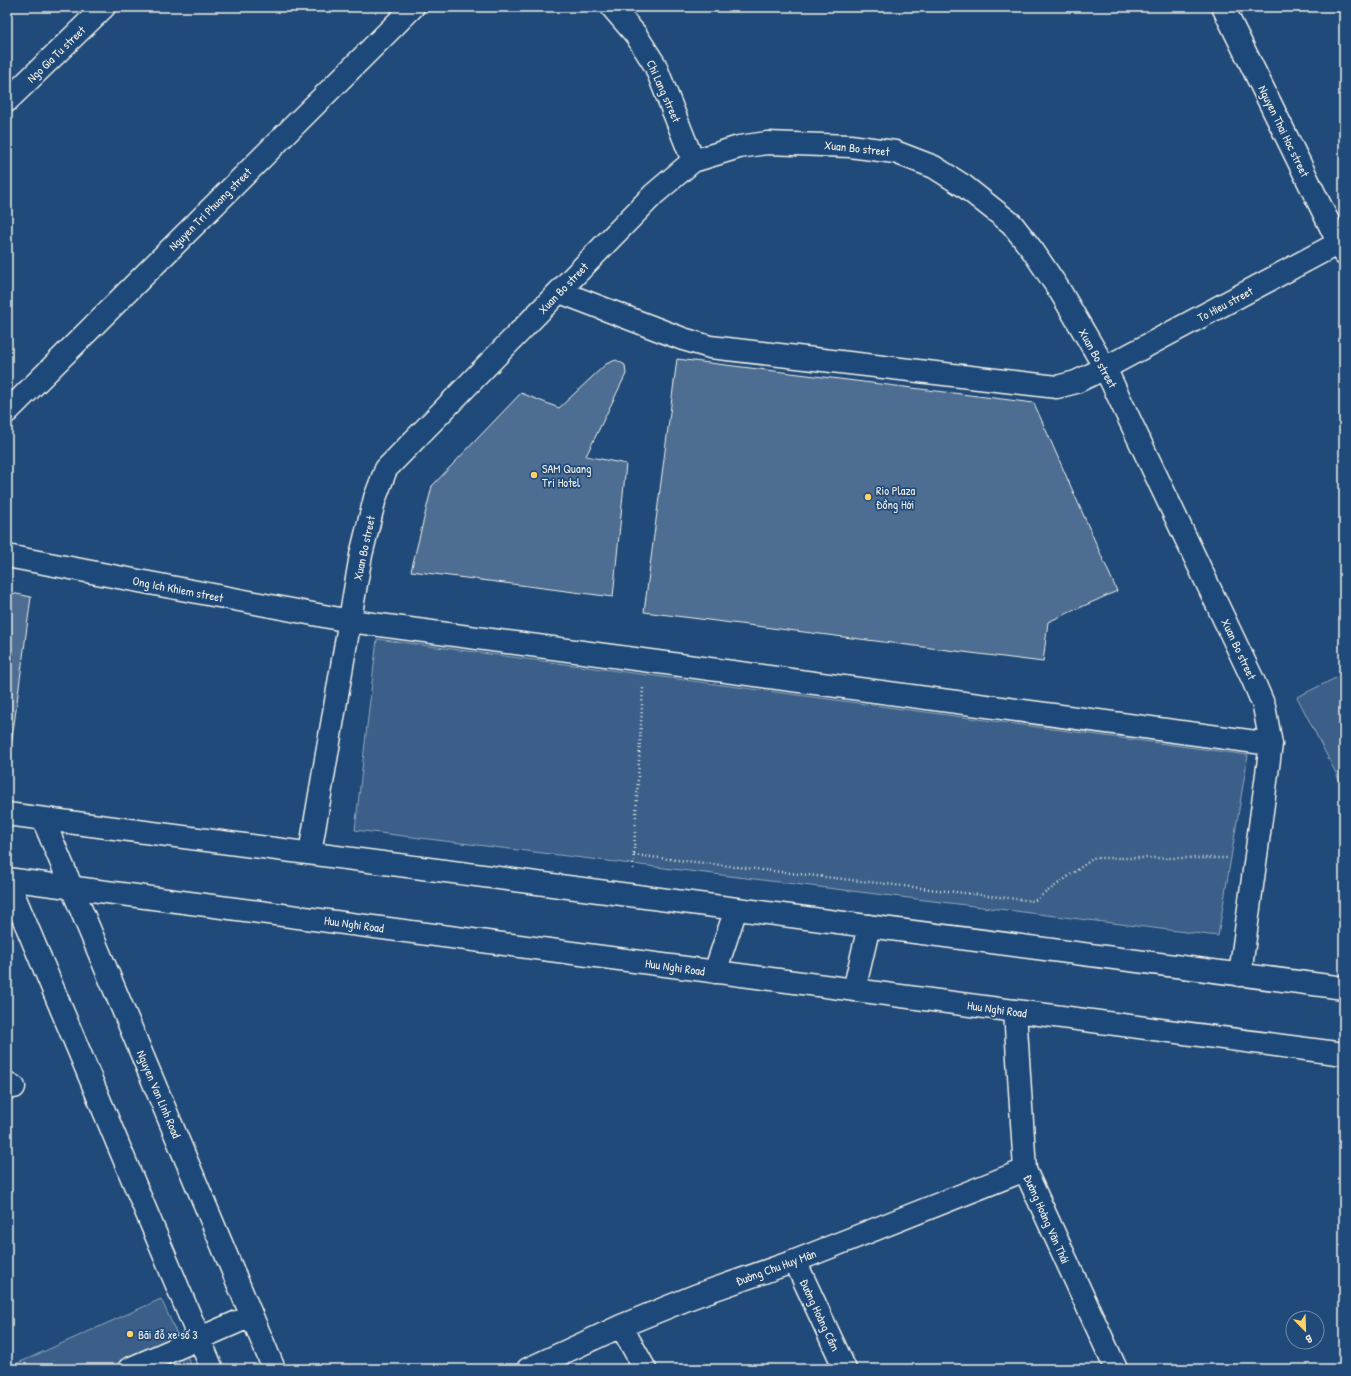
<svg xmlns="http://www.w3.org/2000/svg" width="1351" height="1376" font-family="'Patrick Hand',sans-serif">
<rect width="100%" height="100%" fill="#1f4a7a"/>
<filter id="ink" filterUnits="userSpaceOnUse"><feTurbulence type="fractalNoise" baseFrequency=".025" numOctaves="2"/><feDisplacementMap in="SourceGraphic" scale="8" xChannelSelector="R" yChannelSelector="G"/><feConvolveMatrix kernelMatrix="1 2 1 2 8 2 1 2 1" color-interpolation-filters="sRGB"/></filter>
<g filter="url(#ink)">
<path fill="#3a5f88" stroke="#97a8b8" d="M377 639 1248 755 1218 936 355 830Z
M1344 674V789L1297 697Z
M161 1299 193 1369H7V1368Z"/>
<path fill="#4d6e92" stroke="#f4f1e8" d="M677 359 1034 403 1117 591 1048 622 1043 662 644 612Z
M616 360 625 365 626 374 586 456 626 464 613 597 411 571 432 486 521 393 559 408 606 364Z
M7 592 31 597 7 777Z"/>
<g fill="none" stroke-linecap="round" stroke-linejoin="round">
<defs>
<path id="minor" d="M612 7 636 35 655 65 693 161
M1223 7 1344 254
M7 101 104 7
M560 292 683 339 710 347 1057 387 1076 382 1105 368 1344 240
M7 412 413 7
M7 556 350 621 1271 744
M43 819 274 1369
M310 853 361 555 375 498 386 469 654 194 693 161 739 147 767 143 850 146 895 152 934 167 964 186 1012 224 1033 251 1060 291 1105 368 1253 680 1264 706 1271 744 1240 975
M7 879 212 1369
M1015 1011 1025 1170 1116 1369
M7 1083 14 1087
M795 1261 845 1369
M621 1326 645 1369
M129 1369 251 1316
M528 1369 621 1326 695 1296 795 1261 1025 1170"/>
<path id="major" d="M7 814 1344 988
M7 879 1344 1054
M715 972 736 909
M854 990 869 926"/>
</defs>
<use href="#minor" stroke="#f4f1e8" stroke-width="25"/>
<use href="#major" stroke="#f4f1e8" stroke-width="25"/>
<path stroke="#f4f1e8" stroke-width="2.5" stroke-dasharray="1 3" stroke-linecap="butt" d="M634 855 1034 901 1094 858H1229
M633 869 643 688"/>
<use href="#minor" stroke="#1f4a7a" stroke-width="22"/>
<use href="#major" stroke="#1f4a7a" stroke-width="22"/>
</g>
</g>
<g fill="#ffd166" stroke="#1f4a7a" stroke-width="1.5">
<circle cx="534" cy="475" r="4"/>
<circle cx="868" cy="497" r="4"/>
<circle cx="130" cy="1334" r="4"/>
</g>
<g text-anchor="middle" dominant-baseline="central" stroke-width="3.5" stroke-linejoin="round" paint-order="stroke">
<g font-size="12" fill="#f4f1e8" stroke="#1f4a7a">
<text transform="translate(56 54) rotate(-44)">Ngo Gia Tu street</text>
<text transform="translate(664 91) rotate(66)">Chi Lang street</text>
<text transform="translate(1284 131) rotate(64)">Nguyen Thai Hoc street</text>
<text transform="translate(857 148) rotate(6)">Xuan Bo street</text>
<text transform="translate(210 209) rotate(-45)">Nguyen Tri Phuong street</text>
<text transform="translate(563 288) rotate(-46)">Xuan Bo street</text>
<text transform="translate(1225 304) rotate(-28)">To Hieu street</text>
<text transform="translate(1098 358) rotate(61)">Xuan Bo street</text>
<text transform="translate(364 548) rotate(-78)">Xuan Bo street</text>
<text transform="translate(178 589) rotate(11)">Ong Ich Khiem street</text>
<text transform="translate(1239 649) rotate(65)">Xuan Bo street</text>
<text transform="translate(354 924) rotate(8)">Huu Nghi Road</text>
<text transform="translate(675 967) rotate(8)">Huu Nghi Road</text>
<text transform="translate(997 1009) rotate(8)">Huu Nghi Road</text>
<text transform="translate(159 1094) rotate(67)">Nguyen Van Linh Road</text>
<text transform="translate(1047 1219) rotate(66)">Đường Hoàng Văn Thái</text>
<text transform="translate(776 1267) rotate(-20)">Đường Chu Huy Mân</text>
<text transform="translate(820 1315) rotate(65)">Đường Hoàng Cầm</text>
</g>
<g font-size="12" fill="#f4f1e8" stroke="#1f4a7a" text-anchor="start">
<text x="542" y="468">SAM Quang<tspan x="542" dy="14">Tri Hotel</tspan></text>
<text x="876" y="490">Rio Plaza<tspan x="876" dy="14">Đồng Hới</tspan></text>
<text x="138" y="1334">Bãi đỗ xe số 3</text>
</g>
</g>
<rect width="1351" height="1376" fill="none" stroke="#1f4a7a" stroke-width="24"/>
<rect x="12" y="12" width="1327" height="1352" fill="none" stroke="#f4f1e8" stroke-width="1.5" filter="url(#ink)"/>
<g transform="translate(1305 1330) rotate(157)"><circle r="19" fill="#1f4a7a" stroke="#748da6"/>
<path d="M0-3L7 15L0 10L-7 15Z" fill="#ffd166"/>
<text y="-6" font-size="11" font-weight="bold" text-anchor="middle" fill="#f4f1e8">B</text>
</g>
</svg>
